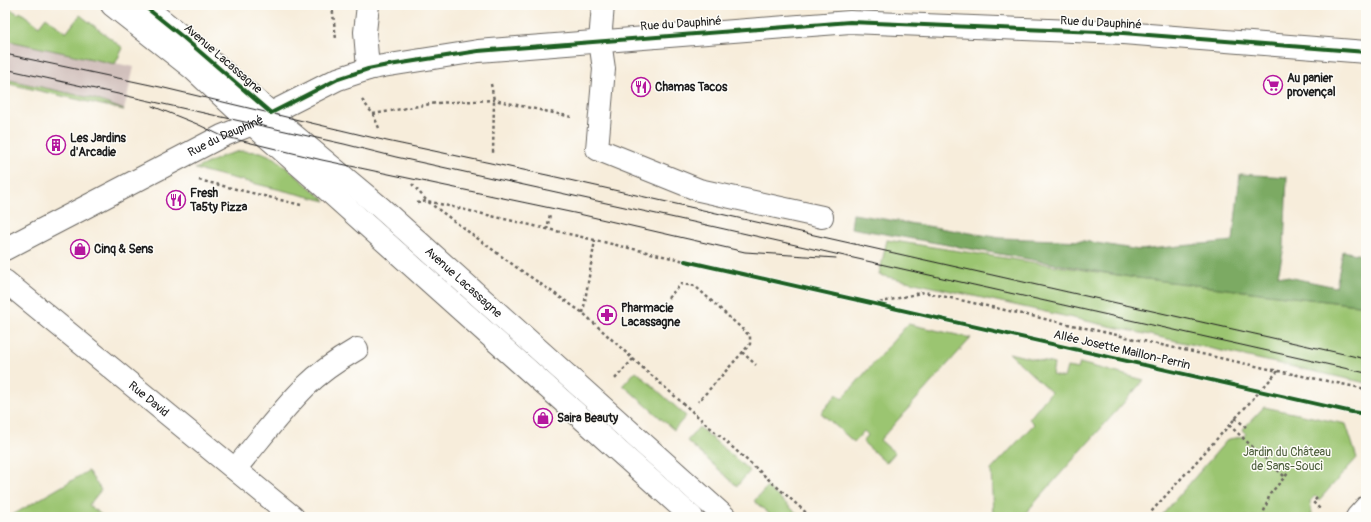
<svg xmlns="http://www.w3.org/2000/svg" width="1371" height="522" font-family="Pangolin,sans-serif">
<rect width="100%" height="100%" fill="#fdfcf7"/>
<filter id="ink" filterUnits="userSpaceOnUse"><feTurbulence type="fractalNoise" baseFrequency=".025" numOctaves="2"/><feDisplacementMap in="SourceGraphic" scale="8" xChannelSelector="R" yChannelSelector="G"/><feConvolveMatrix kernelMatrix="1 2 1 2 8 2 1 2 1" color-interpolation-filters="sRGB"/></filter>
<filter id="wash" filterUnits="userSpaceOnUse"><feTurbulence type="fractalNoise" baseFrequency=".012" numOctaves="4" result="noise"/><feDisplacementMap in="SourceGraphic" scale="16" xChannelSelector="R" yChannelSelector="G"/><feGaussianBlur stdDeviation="0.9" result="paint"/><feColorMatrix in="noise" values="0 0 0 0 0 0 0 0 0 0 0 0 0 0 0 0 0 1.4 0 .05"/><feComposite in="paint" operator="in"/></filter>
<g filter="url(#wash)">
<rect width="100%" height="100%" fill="#f7eddb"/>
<path fill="#d1c0bc" d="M5 40 134 67 124 110 5 83Z"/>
<path fill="#9bc571" stroke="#5c7046" d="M5 5 18 14 20 12 39 26 46 17 66 33 80 15 123 48 115 64 5 40Z
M5 79 95 99 124 110 5 83Z
M240 151 261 152 275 158 326 201 195 169 223 156Z
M887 240 1130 277 1366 306V383L879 275Z
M908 324 971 338 880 440 895 453 886 463 863 442 868 435 864 431 854 442 821 413 837 394 842 399Z
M1009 353 1054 364 1052 375 1064 378 1067 367 1078 369 1080 363 1144 380 1022 517H993L991 470 1034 424 1029 419 1051 392Z
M636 371 686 416 674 430 623 385Z
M1264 407 1346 424 1357 458 1319 500 1315 496 1310 501 1312 514 1310 517H1162L1163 514 1228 439 1243 437 1246 434 1242 430Z
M699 427 750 471 737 486 687 441Z
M88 471 101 490 89 505 104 517H9Z
M767 487 801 517H773L754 501Z"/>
<path fill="#7caa63" stroke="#4c6340" d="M1240 174 1287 177 1284 248 1278 275 1336 287 1343 251 1366 256V306L1130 277 851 228 853 214 1001 238 1084 241 1139 250 1233 241Z"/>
</g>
<g filter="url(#ink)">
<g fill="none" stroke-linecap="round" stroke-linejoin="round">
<defs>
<g id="minor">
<path d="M112 5 192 68 252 124 324 187 692 517"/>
<path d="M603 5 600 41 604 69 597 149 699 190 822 217"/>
<path d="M368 69 365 32 368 5"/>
<path d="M271 113 338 79 368 69 383 66 478 51 850 22 1123 33 1366 52"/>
<path id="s1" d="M5 281 293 517"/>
<path d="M235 469C258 442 279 413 305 387 320 372 338 360 357 349"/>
<path d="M1357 517 1366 507"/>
</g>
<g id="major">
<path id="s2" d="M143 5 184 38 271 113 290 132 381 208 725 517"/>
<path id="s3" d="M5 249 222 136 252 124 271 113"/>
</g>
</defs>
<use href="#minor" stroke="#69655f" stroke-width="24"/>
<use href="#major" stroke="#69655f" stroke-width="24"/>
<path stroke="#69655f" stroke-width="2.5" stroke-dasharray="3 3" stroke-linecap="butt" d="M332 5 336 39
M491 84 494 100 493 155
M362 100 373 114 379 128
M373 114 436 103 494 100 572 117
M199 180 301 205
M412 184 427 201 685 261
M417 203 427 201 516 267 583 313 633 359 614 380
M547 230 550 214
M668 298 681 284 695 286 750 336V344L698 402
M874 304 924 292 1278 371 1366 389
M583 313 595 240
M742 352 756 365
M633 359 811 517
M1235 418 1246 427
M1229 425 1285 477
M1317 498 1313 502 1321 510
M1152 517 1151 512 1278 371
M1262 517 1270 494 1289 472"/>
<use href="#minor" stroke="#fff" stroke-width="22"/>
<use href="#major" stroke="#fff" stroke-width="22"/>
<path stroke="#1c1c1c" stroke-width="1" d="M5 54 160 87 387 141 547 175 1366 359
M5 69 344 144 396 157 693 222 1366 373
M152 106 197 124 222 136 322 160 579 214 745 252 836 258"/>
<defs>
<path id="cycleway" d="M143 5 184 38 271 113 338 79 368 69 383 66 478 51 850 22 1123 33 1366 52
M685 261 1352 412 1366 414"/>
</defs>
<use href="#cycleway" stroke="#fdfcf7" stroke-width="6"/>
<use href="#cycleway" stroke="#1b5e20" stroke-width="4"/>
</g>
</g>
<defs>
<symbol id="supermarket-ring" viewBox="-11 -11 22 22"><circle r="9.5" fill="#fdfcf7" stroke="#b5179e" stroke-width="1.5"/><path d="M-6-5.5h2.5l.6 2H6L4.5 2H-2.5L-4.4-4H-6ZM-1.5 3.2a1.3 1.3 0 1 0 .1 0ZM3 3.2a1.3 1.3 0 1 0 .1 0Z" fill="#b5179e"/></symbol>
<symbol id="restaurant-ring" viewBox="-11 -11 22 22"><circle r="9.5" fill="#fdfcf7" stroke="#b5179e" stroke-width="1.5"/><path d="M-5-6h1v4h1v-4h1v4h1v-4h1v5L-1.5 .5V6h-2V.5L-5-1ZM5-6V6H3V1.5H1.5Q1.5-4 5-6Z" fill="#b5179e"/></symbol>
<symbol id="building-ring" viewBox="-11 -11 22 22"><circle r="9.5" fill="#fdfcf7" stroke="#b5179e" stroke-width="1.5"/><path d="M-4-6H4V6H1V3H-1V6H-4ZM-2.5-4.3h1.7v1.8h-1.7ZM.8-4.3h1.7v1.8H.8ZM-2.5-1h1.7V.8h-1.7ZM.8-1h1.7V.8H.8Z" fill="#b5179e"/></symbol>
<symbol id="shop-ring" viewBox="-11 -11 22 22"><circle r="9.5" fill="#fdfcf7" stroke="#b5179e" stroke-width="1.5"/><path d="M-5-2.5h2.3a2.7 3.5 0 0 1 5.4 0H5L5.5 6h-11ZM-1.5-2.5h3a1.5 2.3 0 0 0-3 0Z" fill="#b5179e"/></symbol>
<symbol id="pharmacy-ring" viewBox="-11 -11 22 22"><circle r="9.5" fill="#fdfcf7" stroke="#b5179e" stroke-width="1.5"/><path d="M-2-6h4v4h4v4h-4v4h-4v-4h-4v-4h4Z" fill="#b5179e"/></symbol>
</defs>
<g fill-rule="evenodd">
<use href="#supermarket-ring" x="1262" y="74" width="22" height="22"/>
<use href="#restaurant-ring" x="630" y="76" width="22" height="22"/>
<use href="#building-ring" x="45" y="134" width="22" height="22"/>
<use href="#restaurant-ring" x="165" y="189" width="22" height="22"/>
<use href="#shop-ring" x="69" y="238" width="22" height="22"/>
<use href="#pharmacy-ring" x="596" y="304" width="22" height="22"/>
<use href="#shop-ring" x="532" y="407" width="22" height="22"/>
</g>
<g text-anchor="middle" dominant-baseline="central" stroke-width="3" stroke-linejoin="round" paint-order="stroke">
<g font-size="12" fill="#1c1c1c" stroke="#fdfcf7">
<text transform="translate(1101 23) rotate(3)">Rue du Dauphiné</text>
<text transform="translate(681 24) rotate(-4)">Rue du Dauphiné</text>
<text transform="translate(223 59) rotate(41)">Avenue Lacassagne</text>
<text stroke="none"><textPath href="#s3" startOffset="248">Rue du Dauphiné</textPath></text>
<text stroke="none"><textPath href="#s2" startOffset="424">Avenue Lacassagne</textPath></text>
<text transform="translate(1122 350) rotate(13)">Allée Josette Maillon-Perrin</text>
<text stroke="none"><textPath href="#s1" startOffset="186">Rue David</textPath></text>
</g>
<g font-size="12" font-weight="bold" fill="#1c1c1c" stroke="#fdfcf7" text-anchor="start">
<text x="1287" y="78">Au panier<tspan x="1287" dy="14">provençal</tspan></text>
<text x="655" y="87">Chamas Tacos</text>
<text x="70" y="138">Les Jardins<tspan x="70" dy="14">d'Arcadie</tspan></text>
<text x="190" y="193">Fresh<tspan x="190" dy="14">Ta5ty Pizza</tspan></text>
<text x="94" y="249">Cinq &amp; Sens</text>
<text x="621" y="308">Pharmacie<tspan x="621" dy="14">Lacassagne</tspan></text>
<text x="557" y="418">Saira Beauty</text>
</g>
<g font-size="12" fill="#4f603e" stroke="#fdfcf7">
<text x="1287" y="452">Jardin du Château<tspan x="1287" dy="14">de Sans-Souci</tspan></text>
</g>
</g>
<rect width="1371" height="522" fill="none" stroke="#fdfcf7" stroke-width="20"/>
</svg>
